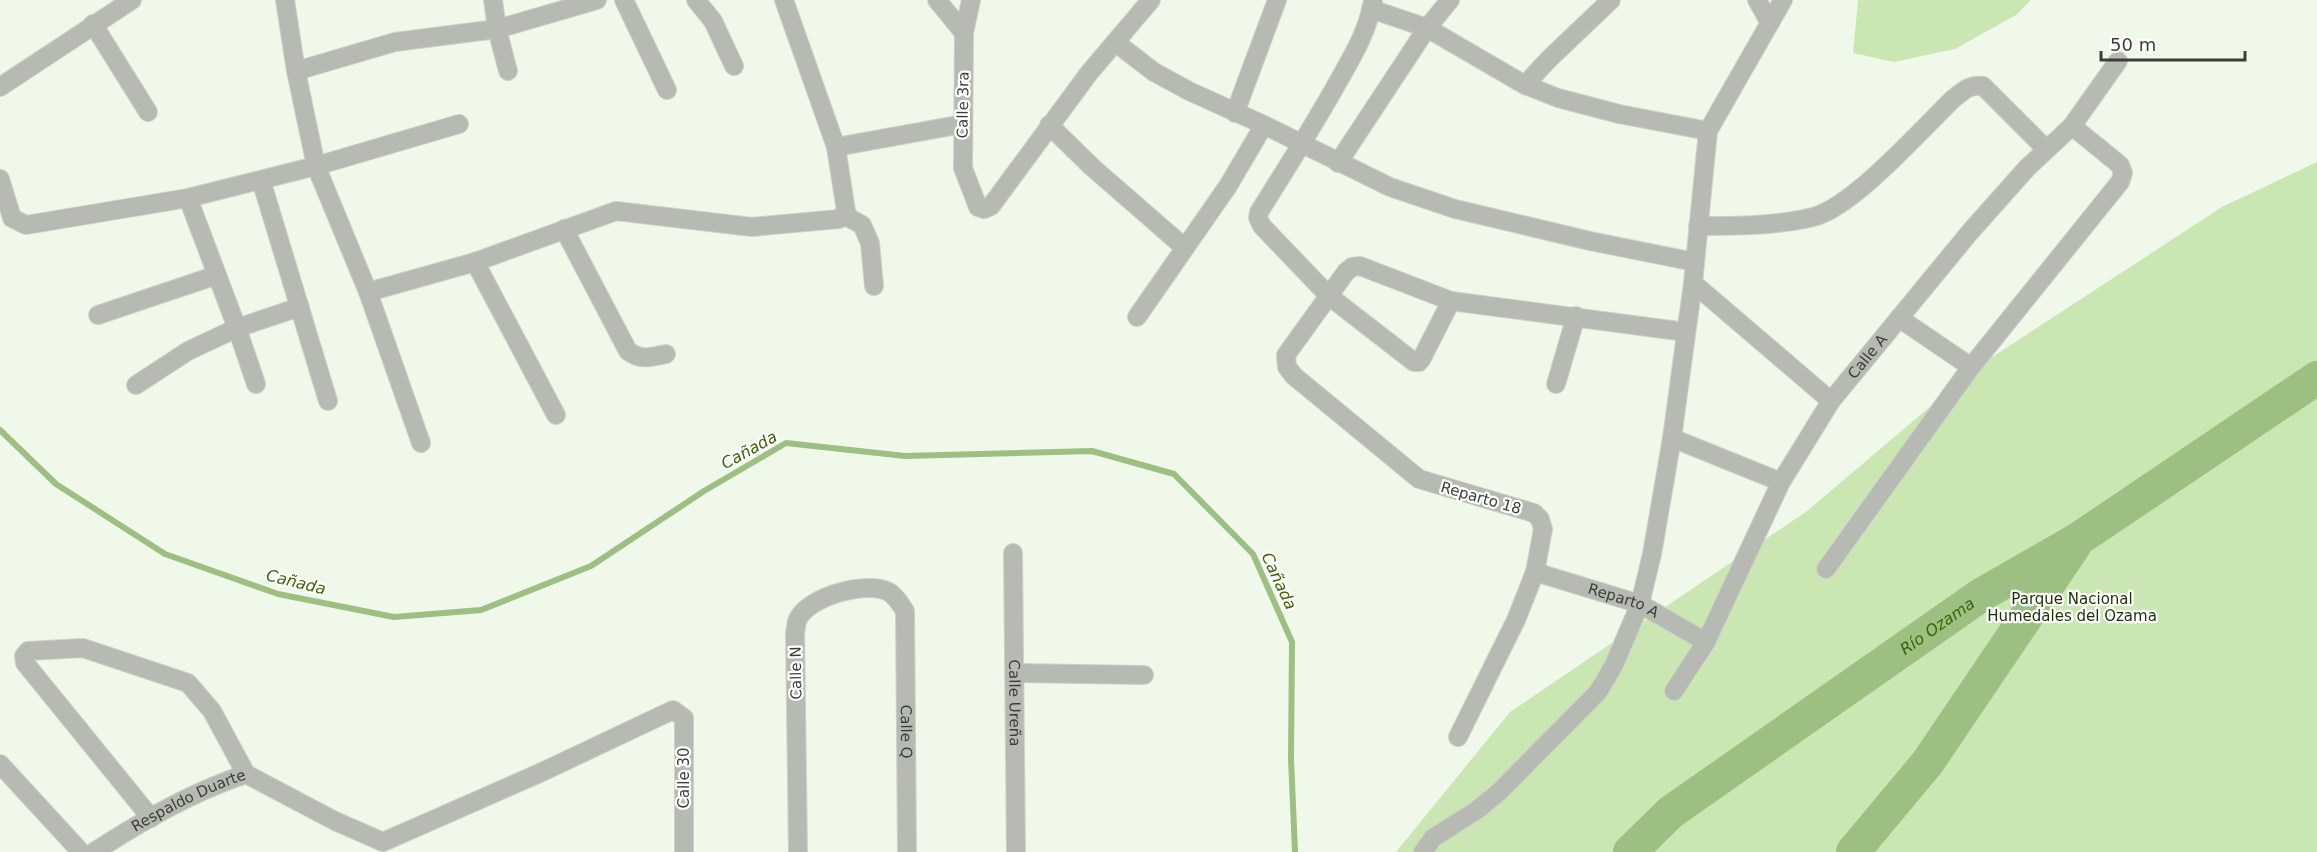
<svg xmlns="http://www.w3.org/2000/svg" width="2317" height="852" font-family="'DejaVu Sans',sans-serif">
<rect width="100%" height="100%" fill="#eff8e9"/>
<path fill="#cae7b3" d="M1858 0H2031L2016 15 1955 49 1894 62 1853 53Z
M2317 162V852H1396L1510 712 1807 511 1977 367 2222 207Z"/>
<g fill="none" stroke-linecap="round" stroke-linejoin="round">
<path stroke="#9dbf81" stroke-width="6" d="M0 430 56 484 165 554 278 594 394 617 481 610 591 566 704 491 786 443 905 456 1092 451 1174 474 1253 554 1292 642 1291 759 1295 852"/>
<g stroke="#9dbf81" stroke-width="34">
<path id="s1" d="M1630 852 1671 812 1981 595 2077 540 2317 378"/>
<path d="M1853 852 1928 762 2074 546"/>
</g>
<defs>
<g id="minor">
<path d="M285 0 296 71 316 166 368 292 421 443"/>
<path d="M493 0 497 29 508 71"/>
<path d="M624 0 667 90"/>
<path d="M696 0 713 21 734 66"/>
<path d="M937 0 964 33"/>
<path d="M971 0 964 33 963 168 978 207 984 209 991 206 1089 73 1151 0"/>
<path d="M1373 0C1368 33 1350 60 1334 89 1310 131 1285 171 1259 212L1258 218 1262 226 1329 296 1414 362H1419L1422 358 1451 301"/>
<path d="M1757 0 1770 23"/>
<path d="M1371 9 1427 28 1525 85 1558 98 1619 114 1708 131"/>
<path d="M93 24 148 112"/>
<path d="M1115 42 1154 72 1189 91 1264 125 1390 187 1455 209 1590 241 1695 262"/>
<path d="M296 71 395 42 497 29 597 0"/>
<path d="M1525 85 1549 59 1611 0"/>
<path d="M0 87 132 0"/>
<path d="M1235 113 1277 0"/>
<path d="M1049 125 1092 167 1185 248"/>
<path d="M836 147 963 124"/>
<path d="M1338 163 1427 28 1450 0"/>
<path d="M0 179 12 218 26 225 188 198 316 166 459 124"/>
<path d="M261 180 328 401"/>
<path d="M188 198 237 328 256 384"/>
<path d="M844 215 862 225 870 243 874 286"/>
<path d="M1698 226C1736 226 1776 226 1813 217 1852 208 1922 129 1953 99 1963 91 1970 84 1983 86L2046 149"/>
<path d="M564 229 628 351C641 361 651 357 666 354"/>
<path d="M475 262 556 415"/>
<path d="M1693 283 1831 401"/>
<path d="M368 292 475 262 616 211 752 227 839 219 846 211 836 147 784 0"/>
<path d="M98 315 217 275"/>
<path d="M1137 317 1228 186 1264 125"/>
<path d="M1899 318 1971 367"/>
<path d="M1556 384 1576 316"/>
<path d="M136 385 188 351 237 328 300 307"/>
<path d="M1672 438 1781 482"/>
<path id="s2" d="M1013 553 1016 852"/>
<path d="M1826 569 1971 367 2120 182 2123 173 2120 165 2072 126"/>
<path id="s3" d="M1535 572 1640 604 1706 642"/>
<path d="M1016 673 1144 675"/>
<path id="s4" d="M1674 691 1706 642 1781 482 1831 401 1970 232 2027 168 2072 126 2118 61"/>
<path d="M1458 737 1516 620 1535 572 1543 529 1540 519 1534 513 1419 479 1294 376 1287 367 1286 355 1346 272 1352 267 1360 266 1451 301 1686 332"/>
<path d="M0 764 81 852"/>
<path d="M151 818 25 663 24 656 28 651 83 648 188 683 212 711 246 774"/>
<path id="s5" d="M94 852C142 821 192 792 246 774L335 821 383 842 542 772 673 710 684 718V852"/>
<path id="s6" d="M798 852 795 633C796 629 796 623 798 619 809 596 868 580 889 592 897 597 900 604 905 611L907 852"/>
<path d="M1423 852 1433 838 1477 810 1499 792 1598 692 1614 665 1640 604 1652 554 1672 438 1693 283 1708 131 1783 0"/>
</g>
</defs>
<use href="#minor" stroke="#cbd3c6" stroke-width="20"/>
<use href="#minor" stroke="#b6bab3" stroke-width="18"/>
</g>
<g text-anchor="middle" dominant-baseline="central" stroke-width="4.5" stroke-linejoin="round" paint-order="stroke">
<g font-size="15" fill="#3b3e38" stroke="#fff">
<text transform="translate(963 105) rotate(-89)">Calle 3ra</text>
<text stroke="none"><textPath href="#s4" startOffset="388">Calle A</textPath></text>
<text transform="translate(1481 498) rotate(16)">Reparto 18</text>
<text stroke="none"><textPath href="#s3" startOffset="93">Reparto A</textPath></text>
<text transform="translate(796 673) rotate(-91)">Calle N</text>
<text stroke="none"><textPath href="#s2" startOffset="150">Calle Ureña</textPath></text>
<text stroke="none"><textPath href="#s6" startOffset="480">Calle Q</textPath></text>
<text transform="translate(684 778) rotate(-90)">Calle 30</text>
<text stroke="none"><textPath href="#s5" startOffset="108">Respaldo Duarte</textPath></text>
</g>
<g font-size="15" fill="#1b3003" stroke="#fff">
<text x="2072" y="599">Parque Nacional<tspan x="2072" dy="17">Humedales del Ozama</tspan></text>
</g>
<g font-size="16" font-style="italic" fill="#3c6305" stroke="#fff">
<text transform="translate(749 450) rotate(-29)">Cañada</text>
<text transform="translate(1279 581) rotate(65)">Cañada</text>
<text transform="translate(296 582) rotate(14)">Cañada</text>
<text stroke="none"><textPath href="#s1" startOffset="382">Río Ozama</textPath></text>
</g>
</g>
<path d="M2101 51v9h144v-9" fill="none" stroke="#3b3e38" stroke-width="3"/>
<text x="2110" y="51" font-size="18" fill="#3b3e38" stroke="#ffffff" stroke-width="4.5" paint-order="stroke">50 m</text>
</svg>
